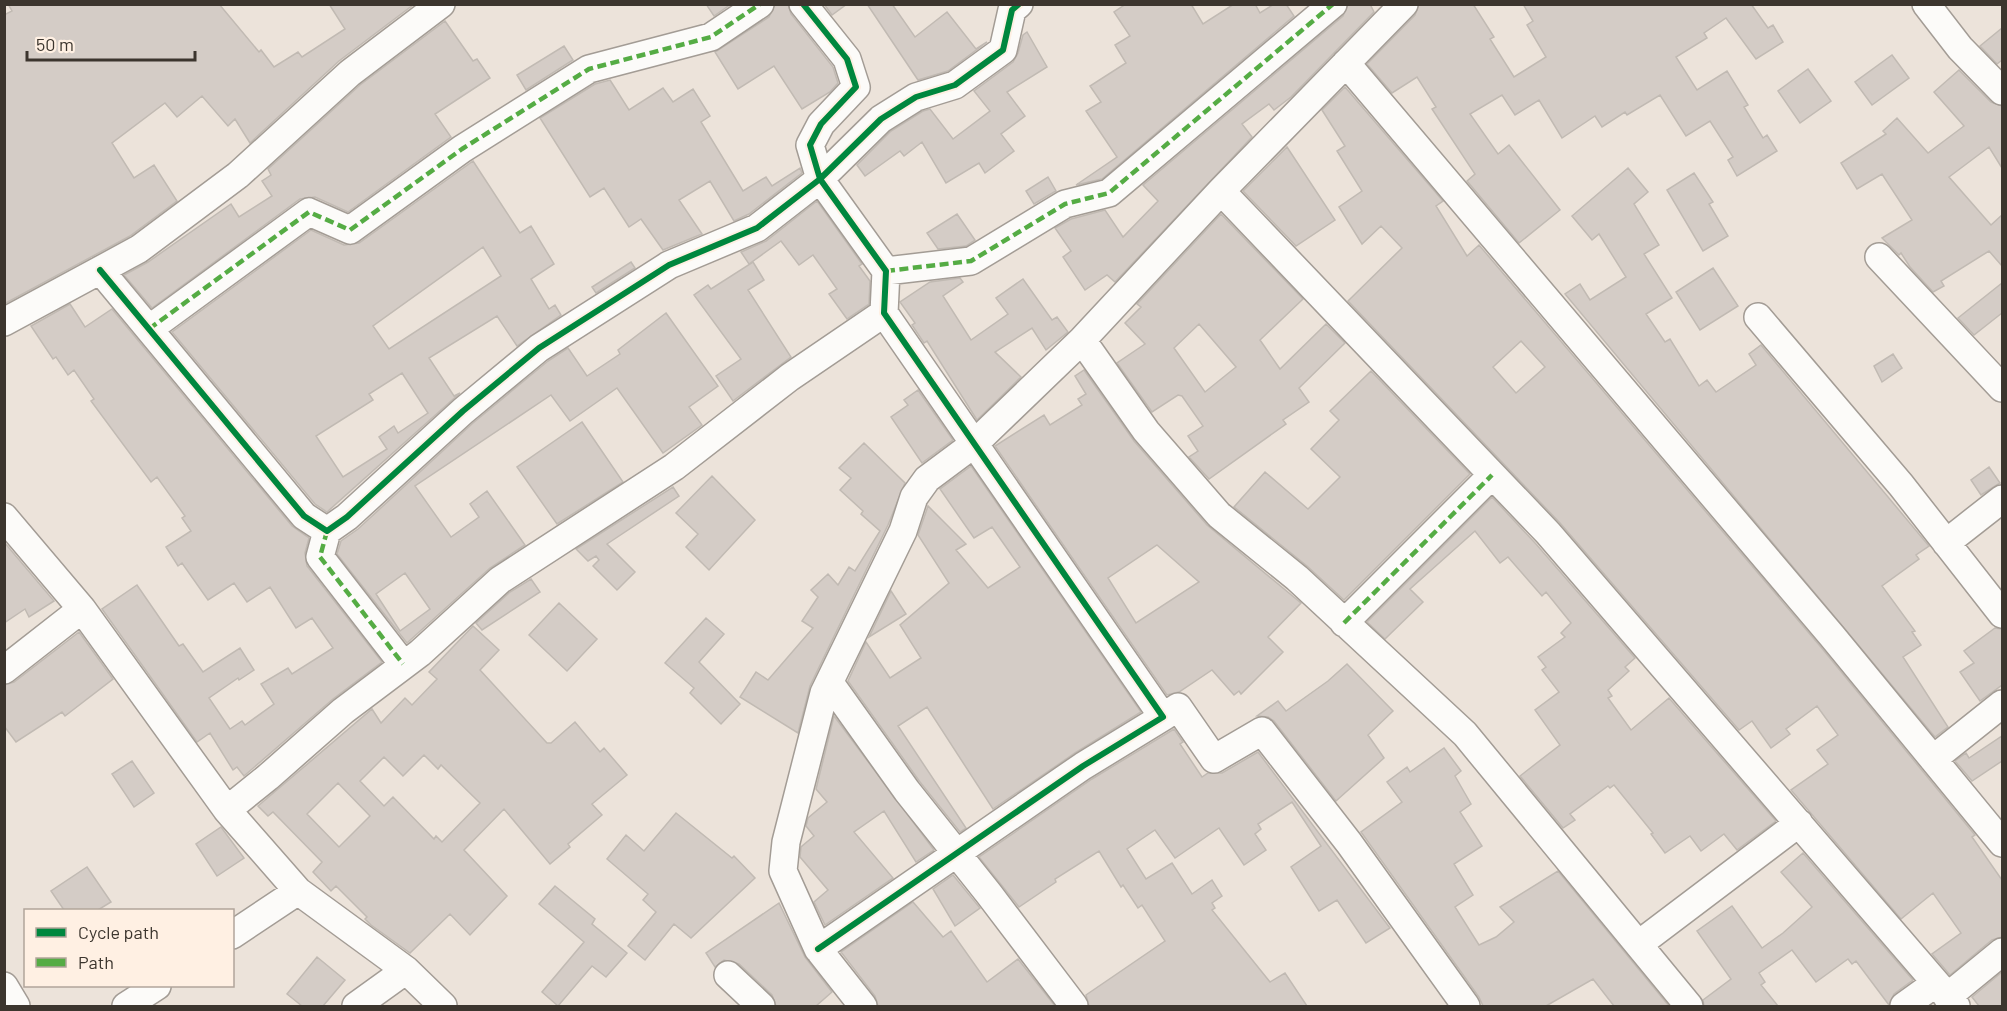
<svg xmlns="http://www.w3.org/2000/svg" width="2007" height="1011" font-family="Barlow,sans-serif">
<rect width="100%" height="100%" fill="#ece3da"/>
<path fill="#d4ccc6" stroke="#c1bab3" stroke-width="1.5" fill-rule="evenodd" d="M8 4H219L259 52 261 50 274 67 298 52 302 57 345 29 329 4 413 5 339 61 250 143 235 119 228 126 202 96 177 117 165 103 112 143 134 178 154 165 177 201 130 236 4 304V15L12 11Z
M706 4H731L714 16Z
M775 4H788L791 14 833 67 838 83 830 92 802 109 774 66 738 89 715 52 769 17Z
M824 4H847L832 15Z
M867 4H892L915 37 947 12 976 49 987 42 948 71 918 80Z
M1126 4H1191L1203 24 1234 4H1255L1260 13 1274 4H1286L1294 16 1102 179 1076 185 1117 157 1086 111 1101 102 1090 86 1126 63 1115 45 1130 36 1114 12Z
M1348 4H1370L1374 12 1291 97 1274 110 1269 104 1242 124 1252 137 1115 282 1107 275 1085 290 1063 257 1071 251 1055 228 1071 219 1105 210 1123 237 1158 201 1143 185 1343 16Z
M1419 4H1473L1494 37 1490 39 1514 77 1546 57 1527 25 1533 21 1523 4H1751L1768 28 1773 25 1783 42 1756 59 1726 18 1704 33 1707 38 1676 57 1697 90 1727 71 1748 105 1744 107 1763 138 1767 135 1777 151 1737 176 1728 160 1733 157 1710 121 1686 136 1660 95 1627 115 1625 112 1602 127 1595 116 1562 138 1539 100 1515 115 1502 95 1470 114 1498 154 1509 145 1560 210 1519 243 1467 181 1475 174 1432 109 1436 107 1417 77 1392 93 1367 64 1415 15Z
M445 21 473 61 477 59 490 78 435 114 451 137 348 212 315 197 300 199 152 308 124 275 148 262 231 204 239 217 272 196 262 181 271 175 268 169 360 85Z
M2002 28V60L1997 64 1980 46Z
M1027 32 1047 67 1007 92 1025 116 1001 134 1014 151 985 173 979 163 946 183 922 142 904 156 900 151 865 176 857 165 891 131 923 111 930 109 953 139 990 111 974 91 1013 62 1018 53 1023 35Z
M564 46 573 60 526 90 517 75Z
M1892 55 1909 78 1872 105 1855 82Z
M1808 69 1831 101 1800 123 1778 91Z
M1959 70 1991 102 2002 106V168L1989 147 1949 177 1991 225 2002 215V266L1989 251 1941 281 1944 286 1933 292 1910 267 1901 253 1899 255 1882 238 1912 220 1882 174 1857 189 1841 163 1886 134 1883 131 1897 118 1928 153 1964 126 1934 92Z
M610 80 629 110 663 88 673 102 693 89 710 116 701 122 743 191 766 177 772 186 800 168 802 173 749 214 734 221 710 181 679 200 702 234 663 250 641 219 629 227 604 188 590 197 540 118 595 84Z
M1345 87 1443 201 1436 206 1467 256 1479 245 1820 646 1975 835 1972 837 2002 880V937L1992 940 1950 975 1932 954 1961 933 1933 893 1901 919 1791 790 1828 764 1817 750 1838 735 1817 706 1786 729 1790 734 1771 748 1752 721 1739 730 1560 523 1348 301 1402 248 1381 226 1362 244 1339 207 1362 191 1337 151 1345 146 1322 110ZM1521 341 1545 367 1516 393 1493 367Z
M1287 147 1335 220 1296 246 1243 191Z
M473 161 520 233 531 226 554 264 531 279 549 309 555 305 561 315 517 346 497 316 429 358 454 396 460 393 327 512 315 504 172 332 311 230 344 245 359 243ZM483 247 501 276 389 349 373 326ZM402 373 428 413 398 433 394 426 379 437 387 449 343 477 316 436 373 400 369 394Z
M1628 168 1648 192 1634 204 1659 245 1644 254 1672 298 1646 314 1665 342 1670 339 1699 386 1707 380 1716 392 1756 365 1749 354 1761 345 1929 546 1916 555 1919 559 1882 586 1915 631 1912 632 1921 645 1903 657 1948 727 1935 737 1565 294 1580 284 1590 300 1626 277 1599 234 1592 240 1572 216Z
M1694 173 1713 202 1709 204 1728 236 1703 251 1667 190Z
M1048 177 1056 191 1034 204 1026 191Z
M817 201 862 264 859 266 870 281 869 304 847 319 829 294 837 289 813 255 799 265 781 241 749 264 741 252 766 241Z
M957 214 975 240 966 246 938 249 927 233Z
M1221 214 1303 299 1260 340 1280 369 1326 324 1345 343 1299 388 1309 402 1283 420 1286 424 1209 479 1189 457 1198 451 1188 436 1203 426 1182 396 1178 395 1152 412 1117 363 1145 344 1125 323 1141 307 1137 304ZM1199 324 1236 367 1205 392 1174 348Z
M631 262 635 268 596 293 592 287Z
M753 262 764 280 748 290 791 357 733 401 716 376 741 359 694 295 708 285 711 289Z
M1713 268 1738 306 1700 330 1676 292Z
M960 278 963 282 943 296 971 340 1008 314 996 298 1023 279 1052 320 1057 317 1068 332 1046 350 1032 328 995 352 1021 377 977 420 927 341 924 343 912 325 915 323 900 302 930 282Z
M2002 283V313L1974 335 1958 318Z
M70 304 85 327 112 309 292 526 309 538 305 553 307 566 382 662 333 699 244 776 237 767 233 770 210 733 197 742 102 609 137 585 179 646 183 644 203 672 240 648 254 670 239 680 238 678 209 698 230 729 242 721 245 725 274 704 261 684 288 668 292 674 333 648 312 618 296 628 270 587 247 602 234 583 208 600 182 563 178 566 166 547 191 531 182 518 185 516 157 477 151 482 91 401 94 399 74 370 68 375 56 357 53 359 31 326Z
M666 313 718 386 689 407 702 425 663 453 617 388 570 421 551 395 415 486 451 537 479 517 470 504 487 491 525 545 490 568 407 643 337 554 341 541 358 529 473 423 548 361 568 348 587 376 620 354 618 350ZM405 573 430 609 400 631 376 594Z
M1893 354 1902 368 1882 382 1874 366Z
M1084 370 1134 441 1207 525 1301 603 1268 637 1283 652 1241 694 1239 691 1234 695 1212 670 1179 692 1167 695 995 446 1044 415 1050 425 1082 405 1078 399 1086 394 1075 376ZM1157 545 1199 582 1136 623 1108 578Z
M1371 371 1470 474 1344 600 1307 566 1234 507 1265 472 1308 509 1340 477 1311 449 1339 420 1330 411Z
M918 390 953 440 922 463 891 417 908 405 904 400Z
M582 422 623 482 557 524 517 467Z
M864 443 905 483 888 525 810 686 798 733 740 697 756 672 768 680 813 628 802 621 818 597 811 590 828 574 838 585 849 567 855 571 880 531 861 514 863 511 840 490 851 478 839 468Z
M971 466 1141 712 1075 753 993 809 927 707 898 726 966 828 960 832 920 782 848 681 866 642 890 678 921 658 900 625 949 583 918 535 928 506 966 544 956 550 988 588 1020 567 992 527 974 538 940 489Z
M1989 467 2000 483 1981 495 1971 480Z
M712 476 755 520 709 570 686 547 698 534 676 513Z
M673 487 679 496 607 544 635 572 617 590 593 566 599 560 596 556 588 561 576 549Z
M1492 497 1536 544 1635 658 1625 667 1629 671 1608 690 1612 696 1608 698 1631 730 1669 698 1776 821 1737 850 1724 834 1701 851 1690 836 1665 853 1651 834 1653 833 1614 785 1610 788 1608 786 1570 814 1575 820 1563 828 1520 776 1560 745 1535 710 1559 692 1542 670 1546 667 1538 657 1565 637 1561 633 1571 623 1546 592 1542 596 1508 557 1500 563 1475 531 1410 589 1423 602 1385 639 1367 622Z
M4 542 54 601 29 617 25 609 4 623Z
M531 579 540 592 482 630 476 623 510 592Z
M891 591 906 614 869 637Z
M559 603 597 639 567 671 529 635Z
M706 618 724 634 699 662 740 704 721 724 690 693 694 688 665 663Z
M473 626 499 650 480 670 547 743H551L575 722 600 752 604 748 627 775 592 804 602 815 568 844 570 847 550 864 504 809 464 850 507 896 470 935 450 914 410 953 371 925 365 919 367 917 336 886 331 891 313 872 322 862 273 812 268 816 258 806 372 709 381 723 405 698 412 705 437 679 429 672ZM424 755 438 769 441 765 480 803 442 842 436 836 434 839 393 797 384 806 360 781 384 757 403 776ZM338 783 370 816 339 847 307 814Z
M1995 628 2002 629V685L1980 701 1960 672 1974 663 1964 651Z
M79 632 113 679 65 716 62 712 16 742 4 726V685L14 682Z
M1347 664 1393 711 1368 735 1384 758 1336 801 1274 721 1268 717 1257 716 1278 701 1286 711 1328 681Z
M834 716 934 850 916 862 884 811 854 832 893 878 825 925 814 902 828 890 800 857 801 847 814 836 806 826 808 818 827 802 816 789Z
M1174 729 1183 742 1180 744 1202 777 1208 773H1222L1258 752 1390 928 1366 943 1337 900 1319 911 1291 867 1321 846 1292 802 1258 824 1261 829 1255 834 1266 850 1244 865 1219 828 1175 858 1155 830 1127 849 1146 879 1172 863 1192 894 1212 880 1222 896 1212 903 1215 908 1212 910 1270 982 1285 973 1307 1006H1089L1086 995 1165 941 1142 905 1138 908 1123 885 1121 887 1099 851 1055 879 1056 882 1019 907 979 857 1092 779Z
M2002 736V761L1972 781 1955 761 1966 753 1969 758Z
M1444 748 1461 771 1455 776 1471 804 1460 812 1482 846 1454 864 1473 895 1455 907 1479 945 1496 937 1514 922 1500 907 1558 871 1669 1006H1614L1593 979 1546 1006H1483L1479 997 1361 832 1402 802 1387 782 1407 767 1410 772Z
M132 761 154 793 134 807 112 774Z
M676 813 732 858 734 856 755 878 691 938 674 924 645 960 628 946 656 912 643 900 648 894 607 859 626 835 644 851Z
M221 827 244 858 217 876 196 844Z
M1803 853 1913 980 1894 994 1889 1005 1856 961 1852 964 1848 959 1816 982 1792 950 1759 973 1765 982 1761 985 1778 1006H1704L1703 1000 1731 979 1697 931 1732 906 1762 948 1783 933 1812 907 1781 872Z
M87 867 111 902 98 910H64L51 891Z
M953 875 980 908 955 926 933 889Z
M555 886 595 919 592 924 627 953 606 977 592 966 558 1006 542 992 584 942 539 904Z
M913 902 943 937 951 931 987 982 1018 959 1055 1006H878L875 996 841 952Z
M779 903 805 957 832 992 816 1006H776L772 995 739 964 724 960 715 967 706 953Z
M317 957 345 980 323 1006H302L287 994Z
M2002 972V1006H1979L1972 997Z"/>
<g fill="none" stroke-linecap="round" stroke-linejoin="round">
<defs>
<path id="minor" d="M803 4 847 59 856 87 821 124 810 145 820 179 886 271 884 313 1163 717 1083 766 818 949
M1926 4 1960 48 2002 91
M1346 63 1832 636 2002 843
M1221 191 1548 533 1956 1006
M1879 257 2002 388
M100 270 304 516 327 531 347 517 463 411 539 348 669 265 757 228 820 179 881 119 916 97 955 85 1003 50 1012 10 1019 4
M886 271 971 261 1065 204 1109 193 1333 4
M1758 317 1901 485 2002 614
M4 322 139 249 238 175 350 73 441 4
M149 329 309 212 350 230 462 149 589 69 711 37 760 4
M1082 340 1146 431 1219 515 1297 578 1465 734 1689 1006
M4 517 82 609 227 810
M327 531 320 557 403 664
M1946 543 2002 499
M1344 623 1492 475
M4 670 82 609
M830 683 907 791 989 894 1074 1006
M1163 717 1178 707 1214 759 1262 731 1349 843 1466 1006
M1933 759 2002 704
M232 935 298 891
M1639 944 1799 823
M728 975 761 1006
M4 986 16 1006
M1947 997 2002 952
M126 1006 157 986
M356 1006 406 970
M443 1006 406 970 298 891 227 810 268 777 343 711 420 653 500 580 674 467 790 377 884 313
M863 1006 818 949 783 871 786 842 824 693 903 531 914 497 927 479 974 444 1082 340 1221 191 1404 4
M1904 1006 1936 983"/>
</defs>
<use href="#minor" stroke="#a39c95" stroke-width="30"/>
<use href="#minor" stroke="#fcfbf9" stroke-width="27"/>
<path stroke="#55ac44" stroke-width="4.5" stroke-dasharray="9 4.5" stroke-linecap="butt" d="M886 271 971 261 1065 204 1109 193 1333 4
M149 329 309 212 350 230 462 149 589 69 711 37 760 4
M327 531 320 557 403 664
M1344 623 1492 475"/>
<defs>
<path id="cycleway" d="M803 4 847 59 856 87 821 124 810 145 820 179 886 271 884 313 1163 717 1083 766 818 949
M100 270 304 516 327 531 347 517 463 411 539 348 669 265 757 228 820 179 881 119 916 97 955 85 1003 50 1012 10 1019 4"/>
</defs>
<use href="#cycleway" stroke="#fff0e3" stroke-width="10"/>
<use href="#cycleway" stroke="#00873e" stroke-width="6"/>
</g>
<rect width="2007" height="1011" fill="none" stroke="#3c352e" stroke-width="12"/>
<rect x="24" y="909" width="210" height="78" fill="#fff0e3" stroke="#b1a59b" stroke-width="1.5"/>
<rect x="36" y="928" width="30" height="9" fill="#00873e" stroke="#b1a59b" stroke-width="1.5"/>
<text x="78" y="939" font-size="18" fill="#3c352e">Cycle path</text>
<rect x="36" y="958" width="30" height="9" fill="#55ac44" stroke="#b1a59b" stroke-width="1.5"/>
<text x="78" y="969" font-size="18" fill="#3c352e">Path</text>
<path d="M27 51v9h168v-9" fill="none" stroke="#3c352e" stroke-width="3"/>
<text x="36" y="51" font-size="18" fill="#3c352e" stroke="#fff0e3" stroke-width="4.5" paint-order="stroke">50 m</text>
</svg>
